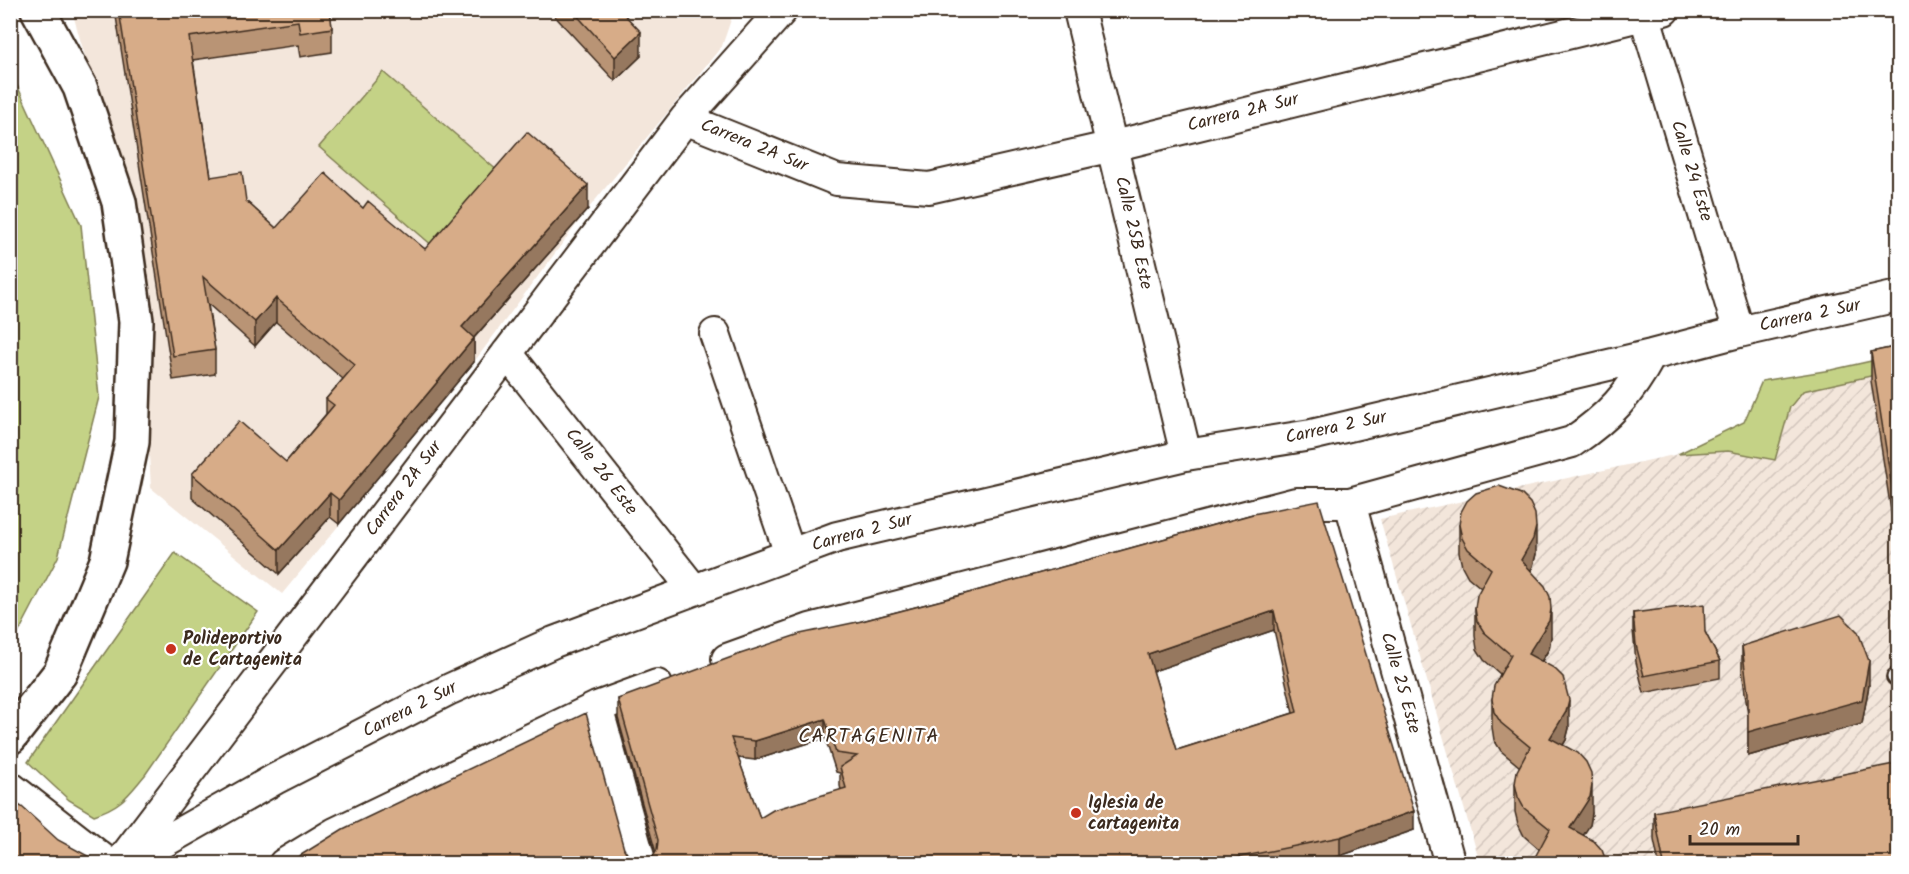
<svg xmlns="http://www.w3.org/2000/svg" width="1909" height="874" font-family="Kalam,sans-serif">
<defs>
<pattern id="industrial-furrows" width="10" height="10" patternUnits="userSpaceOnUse" patternTransform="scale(1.5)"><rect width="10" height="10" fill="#f3e6db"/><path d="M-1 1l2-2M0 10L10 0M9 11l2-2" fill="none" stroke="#d1c5bc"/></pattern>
</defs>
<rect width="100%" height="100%" fill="#fff"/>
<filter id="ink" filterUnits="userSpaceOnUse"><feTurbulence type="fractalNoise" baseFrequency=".0167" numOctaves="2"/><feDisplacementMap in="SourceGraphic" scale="12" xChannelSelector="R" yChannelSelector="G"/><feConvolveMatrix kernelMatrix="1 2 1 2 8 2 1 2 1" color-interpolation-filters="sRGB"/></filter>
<g filter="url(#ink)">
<path fill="#f3e6db" d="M72 11H734L722 46 588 209 474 362 282 594 151 488 137 238Z"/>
<path fill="url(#industrial-furrows)" d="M1898 370V863H1480L1380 519 1678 454 1728 451 1775 460 1790 407 1803 391Z"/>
<path fill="#c4d286" stroke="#807e52" stroke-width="1.5" d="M11 72 81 225 99 397 58 557 11 647Z
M383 72 499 172 434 247 319 147Z
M1898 355V370L1803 391 1790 407 1775 460 1728 451 1678 454 1744 422 1762 381 1831 370Z
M175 553 258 612 145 775C127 796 122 806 94 815L69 800 28 762Z"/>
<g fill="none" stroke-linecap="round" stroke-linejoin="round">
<defs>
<path id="lane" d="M1895 677H1898"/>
<path id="street" d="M1079 10 1186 455
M1643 10 1739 332
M685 119 837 180 929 188 1113 146 1664 10
M715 334 790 554
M507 353 694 590
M1350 503 1450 864
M727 659 810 629 1296 503H1350L1572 442C1609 417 1630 394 1651 355
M597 707 641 864
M10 787 109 864
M123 859 685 119 782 10
M125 864 275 779 450 689 554 642 837 537 1186 455 1311 435 1651 355 1739 332 1898 296
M284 864 335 833 597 707 657 685"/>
<path id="secondary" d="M10 737 60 673 107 561 132 442 136 321 119 202 80 87 38 10"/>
</defs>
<use href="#lane" stroke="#3b2a1e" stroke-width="20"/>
<use href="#street" stroke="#3b2a1e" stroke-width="34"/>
<use href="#secondary" stroke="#3b2a1e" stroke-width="38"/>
<use href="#lane" stroke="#fff" stroke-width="15"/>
<use href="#street" stroke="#fff" stroke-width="30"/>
<use href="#secondary" stroke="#fff" stroke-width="33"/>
</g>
<path fill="#b99475" stroke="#3b2a1e" stroke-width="1.5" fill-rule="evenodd" d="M115 10H330L332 28V52L300 57 298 45 193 60 211 177 246 201 276 228 363 208 425 249 588 209 474 338V362L339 524 330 517 279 574 192 498V474L286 462 326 414V399L343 379 276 322 255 346 208 304 215 350V374L173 380Z
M549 10H620L641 56 615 81Z
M1899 346V563L1871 381V352Z
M1253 514 1414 830 1340 856 1303 864H275L285 862 624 849 629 857 636 861H646L653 857 656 853 618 718V699L862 621 965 594ZM1274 630 1293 713 1177 750 1153 671ZM825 738 836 772 840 773V786L841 790 760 818 738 758 755 760Z
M1459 525 1536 554 1533 566 1531 570 1551 637 1549 649 1542 661 1569 728 1566 740 1563 745 1592 813 1590 825 1539 849 1524 836 1518 824 1515 812V784L1520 767 1501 751 1494 740 1492 727V699L1500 674 1484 660 1477 649 1475 636V608L1481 588 1468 577 1462 566 1459 553Z
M1633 613 1705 632 1720 661V678L1644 693 1636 662 1633 630Z
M1742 646 1869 685 1862 724 1748 756V716L1742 670Z
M1654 812 1899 864H1659L1654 840Z"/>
<path fill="#96785f" stroke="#3b2a1e" stroke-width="1.5" d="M641 32V56L615 81V57Z
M588 185V209L462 351V327Z
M276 298V322L255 346V322Z
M474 338V362L339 524V500Z
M330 493V517L279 574V550Z
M1536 527V554L1533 566 1521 587V560Z
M1551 609V637L1549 649 1528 682V654Z
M1274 611V630L1148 673V654Z
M1869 661V685L1862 724 1748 756V732Z
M1569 700V728L1566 740 1550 766V738Z
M825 719V738L755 760V741Z
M1592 785V813L1590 825 1570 856V828Z
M1414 811V830L1340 856V837Z"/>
<path fill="#d7ac88" stroke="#3b2a1e" stroke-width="1.5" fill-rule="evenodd" d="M119 10H330L332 28 300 33 298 21 189 37 211 177 242 172 246 201 276 228 325 173 363 208 368 201 425 249 527 132 588 185 462 327 474 338 339 500 330 493 279 550 192 474 239 421 286 462 334 405 326 399 355 365 276 298 255 322 203 277 215 350 173 356Z
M572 10H620L641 32 615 57Z
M1899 346V533L1871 352Z
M1499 486 1521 494 1530 503 1535 514 1536 527 1533 539 1521 560 1545 586 1550 597 1551 609 1549 621 1528 654 1554 668 1563 677 1569 700 1566 712 1550 738 1578 753 1586 762 1591 773 1592 785 1590 797 1570 828 1594 841 1602 850 1607 864H1533L1534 859 1550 829 1524 808 1518 797 1515 784 1517 771 1530 747 1501 723 1494 712 1492 699 1494 686 1511 655 1484 632 1477 621 1475 608 1477 595 1491 569 1468 549 1462 538 1459 525 1461 512 1467 501 1476 493Z
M1319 501 1414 811 1340 837 1205 864H275L279 861 285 862 293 860 343 829 586 713 624 849 629 857 636 861H646L653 857 657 850 658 840 618 699 740 654 800 634 862 621 965 594 1253 514ZM1274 611 1297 712 1177 750 1148 654ZM825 719 836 753 857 756 840 767 846 788 773 810 760 818 731 738 755 741Z
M1704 604 1705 632 1720 661 1644 676 1636 645 1633 613Z
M1841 615 1858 632 1869 661 1862 700 1748 732V693L1742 646Z
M1899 763V864H1664L1654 812Z
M10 800 22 807 58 840 95 860 92 864H10Z"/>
</g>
<g fill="#c8321e" stroke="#fff" stroke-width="2">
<circle cx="171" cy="649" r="6"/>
<circle cx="1076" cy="813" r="6"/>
</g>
<g text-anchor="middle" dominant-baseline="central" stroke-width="4.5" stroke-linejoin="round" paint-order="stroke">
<g font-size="18" fill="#3b2a1e" stroke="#fff">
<text transform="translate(1243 113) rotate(-14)">Carrera 2A Sur</text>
<text transform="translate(754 146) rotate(22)">Carrera 2A Sur</text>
<text transform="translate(1691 171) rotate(73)">Calle 24 Este</text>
<text transform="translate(1133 233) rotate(77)">Calle 25B Este</text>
<text transform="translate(1810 316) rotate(-12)">Carrera 2 Sur</text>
<text transform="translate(1336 428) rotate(-12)">Carrera 2 Sur</text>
<text transform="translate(601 472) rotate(52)">Calle 26 Este</text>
<text transform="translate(404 489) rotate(-53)">Carrera 2A Sur</text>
<text transform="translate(862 533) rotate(-15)">Carrera 2 Sur</text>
<text transform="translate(1400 683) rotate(74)">Calle 25 Este</text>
<text transform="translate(410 710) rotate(-27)">Carrera 2 Sur</text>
</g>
<g font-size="18" font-weight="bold" fill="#3b2a1e" stroke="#fff" text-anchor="start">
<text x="183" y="639">Polideportivo<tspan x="183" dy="21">de Cartagenita</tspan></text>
<text x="1088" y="803">Iglesia de<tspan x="1088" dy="21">cartagenita</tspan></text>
</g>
<g font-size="20" letter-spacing="1.5" fill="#3b2a1e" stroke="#fff">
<text x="869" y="737">CARTAGENITA</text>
</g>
</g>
<rect width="1909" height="874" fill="none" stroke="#fff" stroke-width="36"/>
<rect x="18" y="18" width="1873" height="838" fill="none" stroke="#3b2a1e" stroke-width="2" filter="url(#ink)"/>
<path d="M1690 835v9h108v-9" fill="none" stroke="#3b2a1e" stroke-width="3"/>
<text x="1699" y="835" font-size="18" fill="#3b2a1e" stroke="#ffffff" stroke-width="4.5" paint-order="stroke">20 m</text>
</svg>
